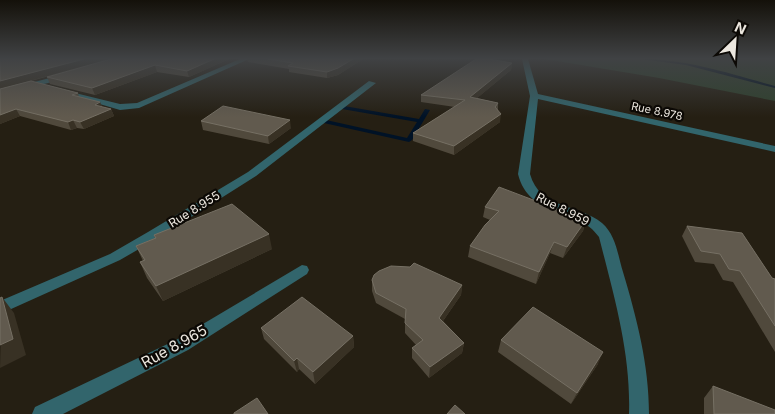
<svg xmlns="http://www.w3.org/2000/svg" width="775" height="414" font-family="Inter,sans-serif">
<rect width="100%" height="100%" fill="#251f13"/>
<path fill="#2e412c" d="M545 59H775V101L659 78Z"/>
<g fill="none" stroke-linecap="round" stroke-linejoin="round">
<path fill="#001226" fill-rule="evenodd" d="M641 59C687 59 731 74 775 86V88L686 65Z
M344 106 419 119 425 109 430 110 412 140 409 142 324 123 323 122 326 120 407 138 417 122 342 109V107Z"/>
<path fill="#32656c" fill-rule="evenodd" d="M240 59H249L139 108 120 110 59 92 63 90 120 104 137 103Z
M522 59H528L538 94 775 146V152L538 99 530 174C540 210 578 203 602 223 616 235 618 256 623 272 637 319 649 365 649 414H629C631 353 614 296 599 237 578 206 529 219 518 174L530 96Z
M65 74H68V78L0 95V91Z
M369 81 376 83 256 176 158 238 120 260 0 314V301L110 254 148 232 248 172Z
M302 265 307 266 309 270 307 274 188 350 63 414H32L35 407 176 340Z"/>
</g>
<path fill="#50493c" d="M0 59H110L31 81 78 93 79 97 100 102 102 107 111 109 114 116 84 129 77 128 71 130 20 116 0 124Z
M111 59H229L189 77 157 72 95 95 50 84 47 77Z
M247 59H363L338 75 327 78 289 72V69L248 62Z
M512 63 511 70 477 98 498 103V109L500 122 454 155 413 141V133L455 107 421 102V95Z
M201 121 291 128 269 144 203 130Z
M485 207 586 220 583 231 563 258 550 253 536 284 468 257 470 246 490 220 483 217Z
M687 226 772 278 775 279V352L733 282 723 280 714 264 695 262 682 236Z
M154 235 272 249 163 301 147 278 140 262 143 261 136 246 155 238Z
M372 280 462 285 461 295 443 321 464 343 462 353 429 378 412 358V348L416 345 405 333V319L376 303 372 291Z
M261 328 353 336 354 347 315 384 299 369 297 372 264 339Z
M501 340 598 364 571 404 498 352Z
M713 386 775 414H704V398Z"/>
<path fill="#383124" d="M84 59H110L0 89V81Z
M214 59H229L189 77 187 71Z
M353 59H363L338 75 327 78V72Z
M512 63 511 70 470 104V97Z
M155 65 157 72 95 95 92 88Z
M100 102 103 109 95 105Z
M16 109 20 116 0 124V115Z
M111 109 114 116 84 129 80 122Z
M501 114 500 122 454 155V146Z
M73 120 77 128 71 130 68 122Z
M290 120 291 128 269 144 268 136Z
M586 220 583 231 563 258 567 247Z
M269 234 272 249 163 301 156 286Z
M554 242 550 253 536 284 539 272Z
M462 285 461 295 438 328 439 318Z
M2 297 14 313 26 355 0 368Z
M353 336 354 347 315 384 313 372Z
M464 343 462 353 429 378 430 367Z
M603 352 598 364 571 404 577 393Z
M297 358 299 369 297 372 294 361Z"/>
<path fill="#615a4e" stroke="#767064" d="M0 59H84L0 81Z
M111 59H214L187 71 155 65 92 88 47 77Z
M268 59H353L338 68 327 72 288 66 293 63Z
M476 59H489L512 63 470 97 498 103 495 107 501 114 454 146 413 133 465 100 421 95Z
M31 81 78 93 72 95 100 102 95 105 111 109 80 122 73 120 68 122 16 109 0 115V89Z
M223 106 290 120 268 136 201 121Z
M499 187 586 220 567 247 554 242 539 272 470 246 485 225 499 211 485 207Z
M232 204 269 234 156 286 140 262 145 260 136 246 156 238 154 235Z
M687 226 742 233 772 278 775 279V326L740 271 729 269 720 254 701 251Z
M414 263 462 285 439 318 464 343 430 367 412 348 423 340 405 323 406 309 376 293 372 280 374 275 379 271 391 266 410 267Z
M2 297 13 339 0 345V298Z
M302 297 353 336 313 372 297 358 294 361 261 328Z
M533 307 603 352 577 393 501 340Z
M713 386 775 410V414H714Z
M257 398 268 414H234V413Z
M455 405 465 414H447Z"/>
<linearGradient id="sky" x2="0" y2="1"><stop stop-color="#14110a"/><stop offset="0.5" stop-color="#404244"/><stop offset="1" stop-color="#404244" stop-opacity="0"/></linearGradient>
<rect width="775" height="117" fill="url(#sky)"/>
<g text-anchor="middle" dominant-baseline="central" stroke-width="4.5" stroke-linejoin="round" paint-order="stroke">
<g font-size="11" fill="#ece7df" stroke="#0c0905">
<text transform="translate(657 111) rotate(12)">Rue 8.978</text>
</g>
<g font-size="12" fill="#ece7df" stroke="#0c0905">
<text transform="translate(194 209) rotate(-32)">Rue 8.955</text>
<text transform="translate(563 209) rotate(27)">Rue 8.959</text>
</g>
<g font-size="15" fill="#ece7df" stroke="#0c0905">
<text transform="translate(174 346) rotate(-29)">Rue 8.965</text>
</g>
</g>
<g transform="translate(735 40) rotate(25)" stroke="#0c0905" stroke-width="4" paint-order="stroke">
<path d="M0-4L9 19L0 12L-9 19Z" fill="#ece7df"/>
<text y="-8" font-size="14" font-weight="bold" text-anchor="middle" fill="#ece7df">N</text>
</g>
</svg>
